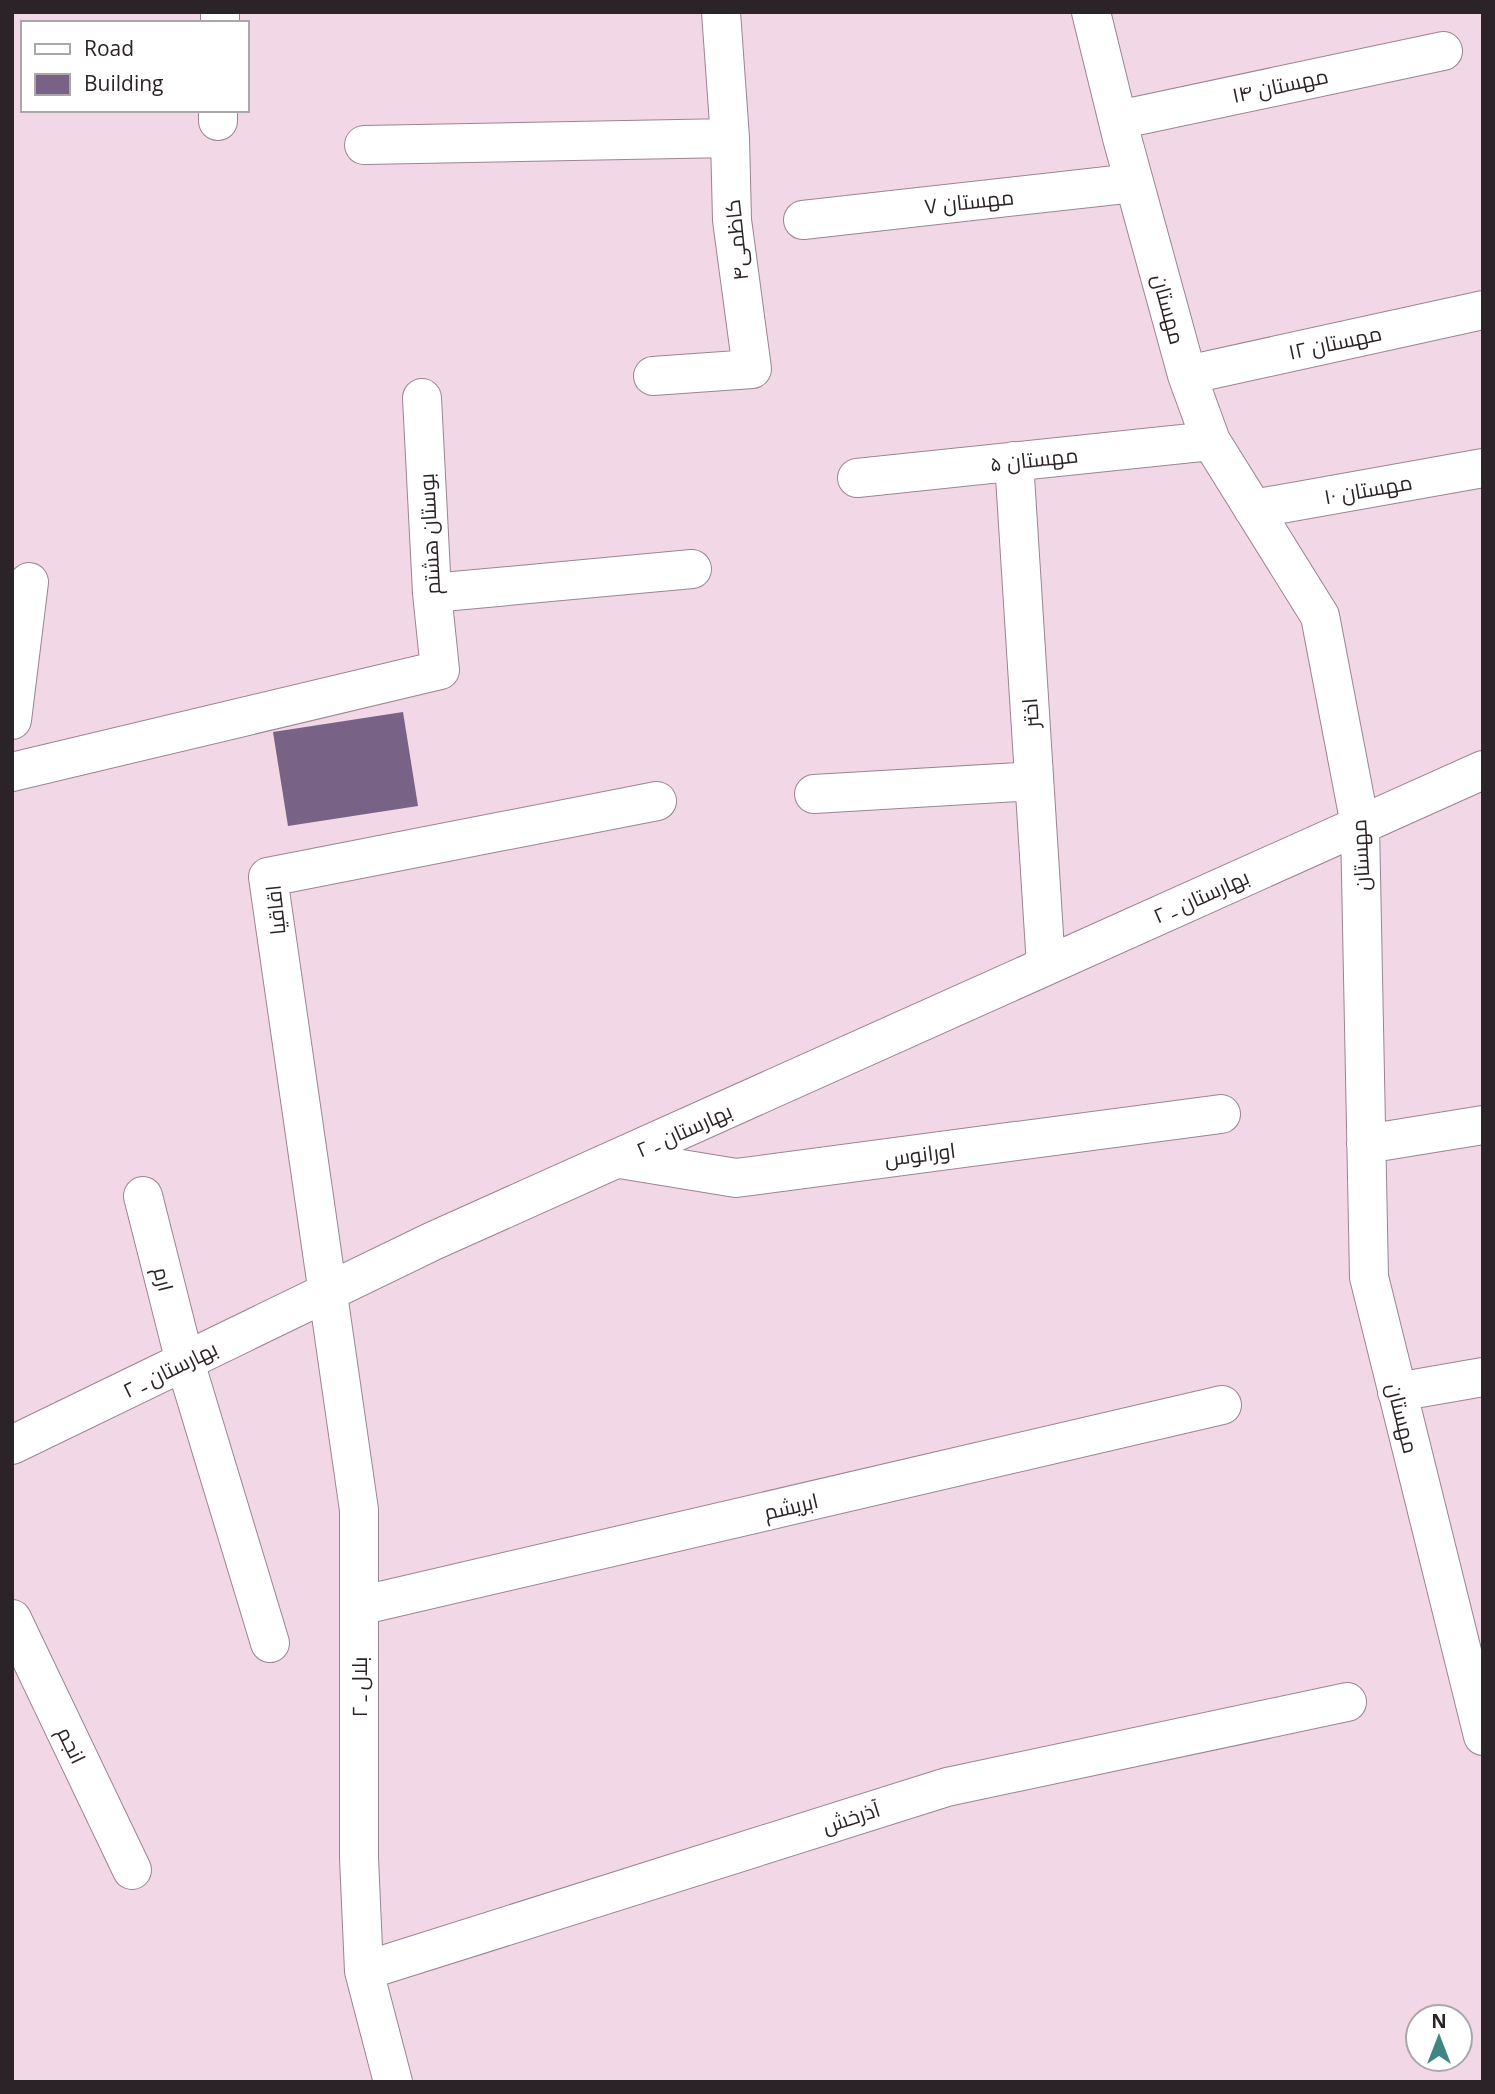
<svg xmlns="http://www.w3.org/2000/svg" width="1495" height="2094" font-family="'Open Sans',Cairo,sans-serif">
<rect width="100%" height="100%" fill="#f2d7e7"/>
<path fill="#786286" d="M403 712 418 806 288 826 273 732Z"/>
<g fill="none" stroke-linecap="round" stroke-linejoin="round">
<defs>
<path id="minor" d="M1091 12 1122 138 1187 375 1211 441 1320 616 1360 825 1369 1277 1483 1736
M220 23V12
M1118 120 1443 51
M218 121V110
M364 145 730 138
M803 220 1134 183
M1187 375 1483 310
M653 376 752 369 732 220 730 138 721 12
M1014 461 1046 966
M857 478 1211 441
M1253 509 1483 468
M432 593 692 569
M12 720 29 582
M12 772 440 670 432 593 422 398
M814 794 1034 781
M1366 1144 1483 1125
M620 1159 736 1178 1221 1114
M143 1196 185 1362 270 1643
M1397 1392 1483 1377
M12 1445 433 1241 1483 770
M359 1606 1222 1405
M12 1619 132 1870
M364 1971 947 1787 1347 1702
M393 2082 364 1971 359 1858V1510L268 877 657 801"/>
</defs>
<use href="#minor" stroke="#9c8492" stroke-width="40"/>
<use href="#minor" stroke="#fff" stroke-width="38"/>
</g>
<g text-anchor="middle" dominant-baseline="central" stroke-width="7" stroke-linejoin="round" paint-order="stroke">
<g font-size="21" fill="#2c2328" stroke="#fff">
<text transform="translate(1280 85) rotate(-12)">مهستان ۱۴</text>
<text transform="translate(969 201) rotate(-6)">مهستان ۷</text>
<text transform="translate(736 240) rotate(-96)">کاظمی۴</text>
<text transform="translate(1169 309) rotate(75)">مهستان</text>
<text transform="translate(1335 342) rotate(-12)">مهستان ۱۲</text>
<text transform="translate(1034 459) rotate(-6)">مهستان ۵</text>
<text transform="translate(1368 489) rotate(-10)">مهستان ۱۰</text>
<text transform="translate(429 534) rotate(-93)">بوستان هشتم</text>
<text transform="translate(1030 713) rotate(-94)">اختر</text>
<text transform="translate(1360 855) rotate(-93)">مهستان</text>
<text transform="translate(1201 896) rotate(-24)">بهارستان ـ ۲</text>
<text transform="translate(275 910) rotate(-96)">اقاقیا</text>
<text transform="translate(684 1130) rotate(-24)">بهارستان ـ ۲</text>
<text transform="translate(920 1154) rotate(-7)">اورانوس</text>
<text transform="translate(164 1279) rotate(76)">ارم</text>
<text transform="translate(170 1369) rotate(-26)">بهارستان ـ ۲</text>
<text transform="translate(1403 1418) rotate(76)">مهستان</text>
<text transform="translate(791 1506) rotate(-13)">ابریشم</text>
<text transform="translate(359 1687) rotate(-90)">بلال ـ ۲</text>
<text transform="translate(72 1745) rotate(64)">انجم</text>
<text transform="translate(851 1817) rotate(-18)">آذرخش</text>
</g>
</g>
<rect width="1495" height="2094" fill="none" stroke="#2c2328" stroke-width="28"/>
<rect x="21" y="21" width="228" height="91" fill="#ffffff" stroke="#aba7a9" stroke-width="2"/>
<rect x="35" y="44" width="35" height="10" fill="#ffffff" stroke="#aba7a9" stroke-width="2"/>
<text x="84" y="56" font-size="21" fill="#2c2328">Road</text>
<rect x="35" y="74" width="35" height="21" fill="#786286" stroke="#aba7a9" stroke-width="2"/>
<text x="84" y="91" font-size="21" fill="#2c2328">Building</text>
<g transform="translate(1439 2038)"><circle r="33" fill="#ffffff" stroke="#aba7a9" stroke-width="2"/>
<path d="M0-5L12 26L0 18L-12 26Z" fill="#408782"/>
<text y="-10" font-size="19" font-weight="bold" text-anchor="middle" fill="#2c2328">N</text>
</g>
</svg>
